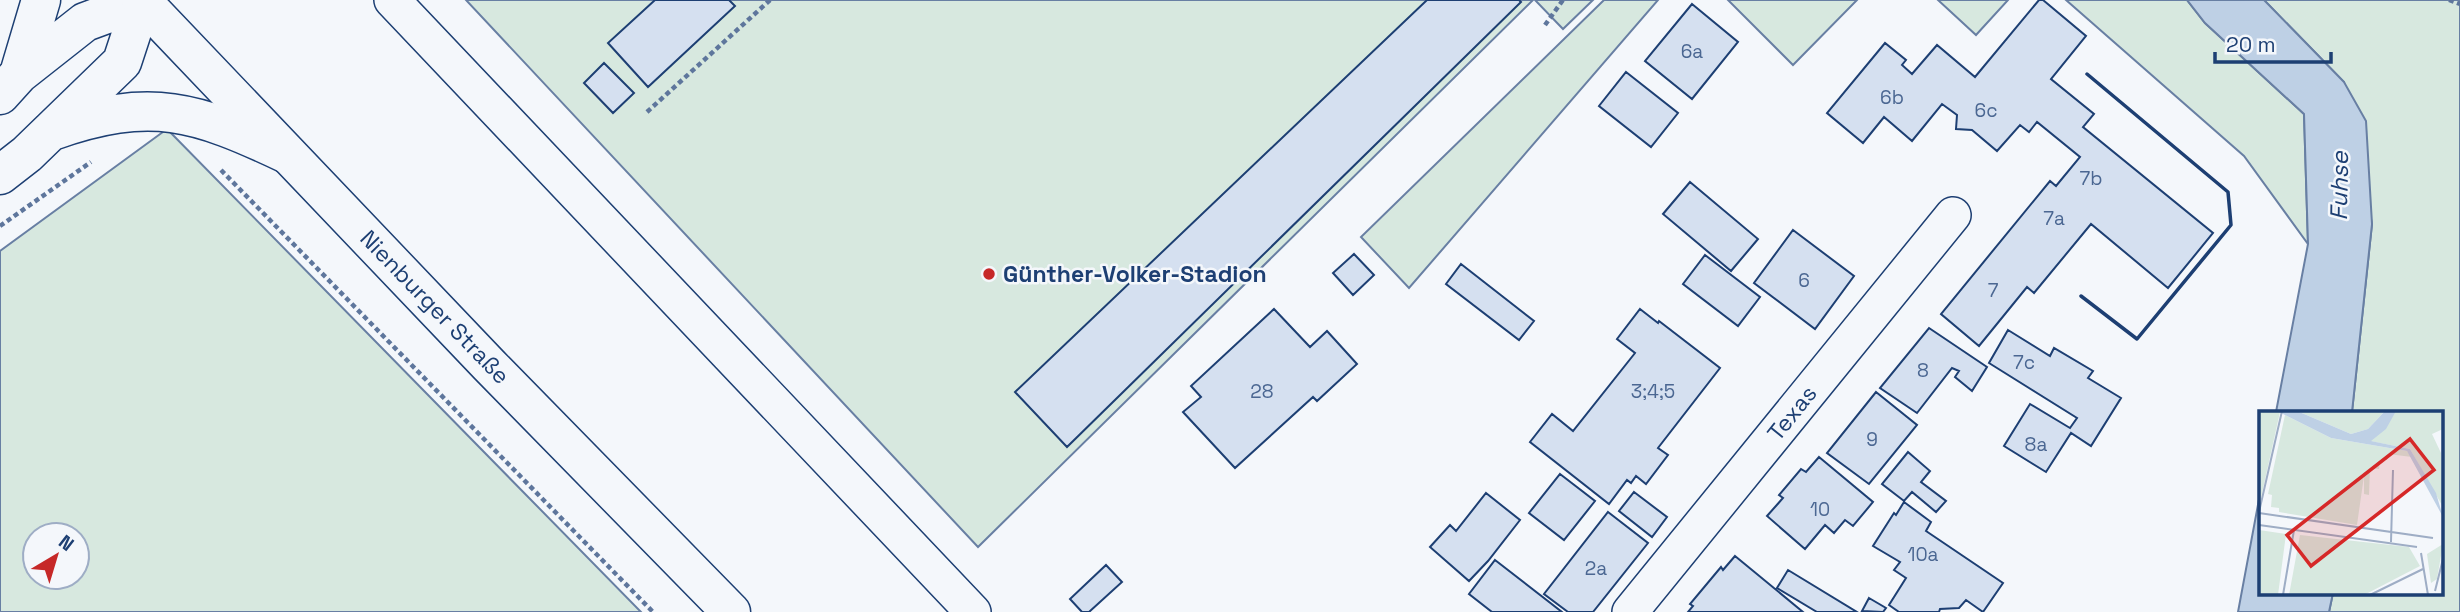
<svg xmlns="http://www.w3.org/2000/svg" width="2460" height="612" font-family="'Space Grotesk',sans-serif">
<rect width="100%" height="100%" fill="#f4f7fb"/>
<path fill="#d7e8df" stroke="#687fa3" stroke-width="2" fill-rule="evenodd" d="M466 0H1533L978 547Z
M1535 0H1593L1563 29Z
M1604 0H1658L1409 288 1361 237Z
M1728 0H1857L1793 65Z
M1938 0H2008L1976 35Z
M2066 0H2187L2205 23 2304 114 2308 244 2244 156Z
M2264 0H2460V612H2329L2333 593H2441V412H2352L2372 224 2344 82Z
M167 129 641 612H0V251ZM35 535H77V577H35Z"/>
<path fill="#bed0e5" stroke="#687fa3" stroke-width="2" d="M2187 0H2264L2344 82 2366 121 2372 224 2352 412H2276L2308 244 2304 114 2205 23Z
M2260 494V593H2333L2329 612H2238Z"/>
<path fill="#d5e0f0" stroke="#1d3f73" stroke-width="2" d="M655 0H729L735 6 648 87 608 43Z
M1427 0H1519L1521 2 1067 447 1015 392Z
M2039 0H2043L2086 36 2051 79 2094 114 2083 127 2213 233 2168 288 2091 224 2034 293 2027 287 1979 346 1941 314 2050 181 2056 186 2080 157 2037 122 2029 132 2020 125 1997 151 1972 130 1956 129 1957 115 1942 104 1912 141 1884 117 1863 143 1827 113 1885 43 1906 60 1902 65 1912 74 1937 45 1975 77Z
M1692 4 1738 42 1692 99 1645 61Z
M604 63 634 93 613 113 584 83Z
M1626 72 1678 113 1651 147 1599 106Z
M1690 182 1758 239 1731 271 1663 214Z
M1793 230 1854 276 1815 329 1754 283Z
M1354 254 1374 275 1353 295 1333 273Z
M1705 255 1760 297 1738 326 1683 284Z
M1461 264 1534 321 1519 340 1446 284Z
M1274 309 1310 347 1327 331 1357 364 1317 401 1313 397 1235 468 1183 412 1201 397 1191 386Z
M1640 309 1658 323 1659 321 1720 368 1658 448 1668 455 1646 484 1636 476 1631 483 1627 480 1609 504 1530 442 1552 414 1573 431 1635 353 1617 339Z
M1929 328 1987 367 1972 391 1955 377 1959 371 1952 368 1917 413 1880 388Z
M2008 330 2050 356 2054 348 2093 371 2088 378 2121 398 2091 446 2071 433 2046 472 2004 446 2030 404 2070 428 2077 418 1989 363Z
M1876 392 1917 425 1869 484 1827 453Z
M1908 452 1930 471 1921 482 1946 501 1936 512 1912 492 1904 501 1882 484Z
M1819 457 1873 502 1853 526 1845 520 1834 533 1825 525 1805 549 1767 516 1783 498 1779 495 1801 469 1806 472Z
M1560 474 1595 501 1564 540 1529 513Z
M1634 492 1667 517 1652 537 1619 511Z
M1486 493 1520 520 1488 561 1469 581 1430 547 1450 525 1456 531Z
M1904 502 1931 522 1926 531 2003 583 1983 612 1966 600 1959 608 1940 609 1939 612H1899L1889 605 1906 578 1894 570 1900 562 1873 546 1894 513 1896 515Z
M1608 512 1648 543 1593 612H1568L1544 594Z
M1735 556 1803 612H1688L1693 606 1690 604 1721 567 1723 570Z
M1495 560 1562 612H1492L1469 594Z
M1106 565 1122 582 1089 612H1082L1070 599Z
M1788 570 1857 612H1817L1777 588Z
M1869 598 1886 608 1883 612 1862 611Z"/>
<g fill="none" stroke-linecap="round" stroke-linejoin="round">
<defs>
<path id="minor" d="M392 0 973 612
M1630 612 1953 215"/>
<path id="secondary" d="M19 74 41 0
M0 95 19 74 85 22 142 1
M52 131C151 96 196 111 287 154
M0 175 27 154 122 62 142 1"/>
<path id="primary" d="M141 0 489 365 731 612"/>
</defs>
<use href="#minor" stroke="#1d3f73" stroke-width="38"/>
<use href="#secondary" stroke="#1d3f73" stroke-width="41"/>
<use href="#primary" stroke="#1d3f73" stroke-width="41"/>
<path stroke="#5e769c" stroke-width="4.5" stroke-dasharray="5 3.5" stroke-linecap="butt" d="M2449 0 2460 4
M1545 25 1563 0
M647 112 770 0
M221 170 653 612
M0 226 91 162"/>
<use href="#minor" stroke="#f4f7fb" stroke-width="35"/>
<use href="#secondary" stroke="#f4f7fb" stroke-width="38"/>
<use href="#primary" stroke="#f4f7fb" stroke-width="38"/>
<path stroke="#1d3f73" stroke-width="3.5" d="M2081 296 2137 339 2231 225 2228 192 2087 74"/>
</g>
<circle fill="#c62828" stroke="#f4f7fb" stroke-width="2.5" cx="989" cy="274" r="7"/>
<g text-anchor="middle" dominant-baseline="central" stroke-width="5" stroke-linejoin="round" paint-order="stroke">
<g font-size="19" fill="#4b6792">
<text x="1692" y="51">6a</text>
<text x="1892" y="97">6b</text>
<text x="1986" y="110">6c</text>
<text x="2091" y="178">7b</text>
<text x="2054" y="218">7a</text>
<text x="1804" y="280">6</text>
<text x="1993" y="290">7</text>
<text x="2024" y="362">7c</text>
<text x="1923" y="370">8</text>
<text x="1262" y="391">28</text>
<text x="1653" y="391">3;4;5</text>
<text x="1872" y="439">9</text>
<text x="2036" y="444">8a</text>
<text x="1820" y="509">10</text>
<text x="1923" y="554">10a</text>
<text x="1596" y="568">2a</text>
</g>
<g font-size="23" font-weight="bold" fill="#1d3f73" stroke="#f4f7fb" text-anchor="start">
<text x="1003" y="274">Günther-Volker-Stadion</text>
</g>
<g font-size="23" fill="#1d3f73" stroke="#f4f7fb">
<text transform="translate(435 307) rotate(46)">Nienburger Straße</text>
<text transform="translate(1792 413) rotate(-51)">Texas</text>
</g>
<g font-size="24" font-style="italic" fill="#1d3f73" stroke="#f4f7fb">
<text transform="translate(2339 186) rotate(-89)">Fuhse</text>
</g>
</g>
<g transform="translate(2259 411)">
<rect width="184" height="184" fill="#f4f7fb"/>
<path d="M0 0 21 1 0 96ZM38 0H126L109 18 92 23ZM137 0H184V18L173 23 182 42 184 96 151 38 111 30ZM26 4 72 27 148 40 153 46 129 43 128 49H121L120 58 111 57 110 84 105 83V65L98 114 20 101V97L12 96 13 84 9 83ZM0 119 27 123 19 184H0ZM41 124 150 136 161 155 105 184H30ZM184 133 178 168 172 172 168 143Z" fill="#d7e8df"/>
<path d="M18 0H38L92 23 109 18 126 0H137L127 18 112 30 151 38 177 82 184 106 148 40 72 27Z" fill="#bed0e5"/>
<path fill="none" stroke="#9eadc5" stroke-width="2" d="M0 101 23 0M0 102 174 127M0 114 158 136M132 131 134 59M162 142 169 184M176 180 184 148M24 184 35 119M111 184 164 158"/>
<path fill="#d62828" fill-opacity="0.15" stroke="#d62828" stroke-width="3.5" d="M151 28 175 59 52 155 28 124Z"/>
<rect width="184" height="184" fill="none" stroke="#1d3f73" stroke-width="3.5"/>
</g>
<g transform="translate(56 556) rotate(38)"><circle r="33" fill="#f4f7fb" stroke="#9eadc5" stroke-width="2"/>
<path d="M0-5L12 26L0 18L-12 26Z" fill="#c62828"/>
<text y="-10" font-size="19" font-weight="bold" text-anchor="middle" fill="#1d3f73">N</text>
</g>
<path d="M2215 52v10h116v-10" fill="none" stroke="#1d3f73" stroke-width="3.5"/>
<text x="2226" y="52" font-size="21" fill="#1d3f73" stroke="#f4f7fb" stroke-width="5" paint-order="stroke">20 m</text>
</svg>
